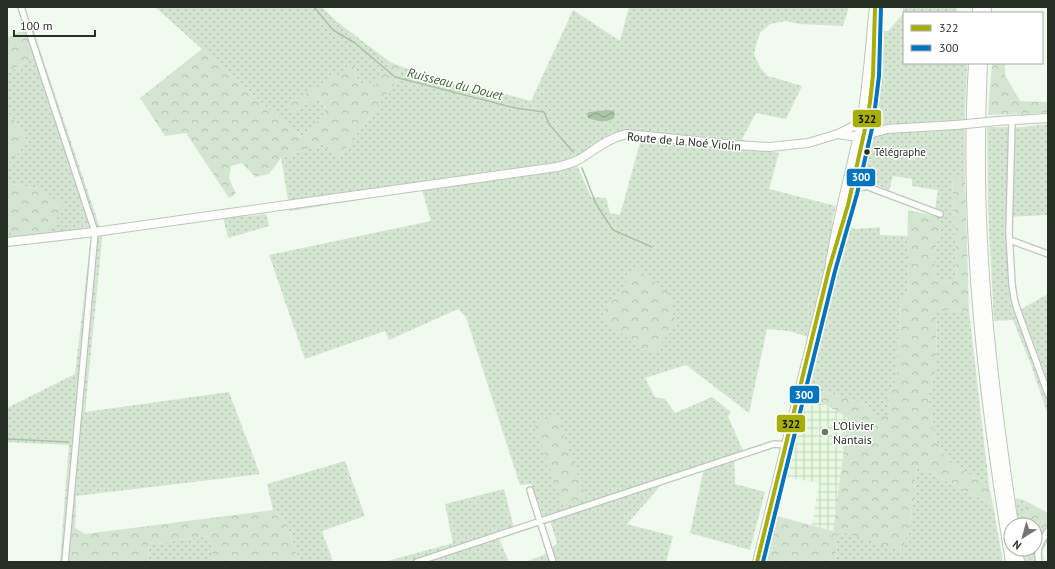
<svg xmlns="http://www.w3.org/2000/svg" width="1055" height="569" font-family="'PT Sans',sans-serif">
<defs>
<pattern id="industrial-grid" width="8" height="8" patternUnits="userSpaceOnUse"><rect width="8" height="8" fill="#e6fae2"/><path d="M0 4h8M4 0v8" fill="none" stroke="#c5d7c2"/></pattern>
<pattern id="grass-dots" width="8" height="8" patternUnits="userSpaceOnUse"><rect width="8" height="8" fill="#d4e6d1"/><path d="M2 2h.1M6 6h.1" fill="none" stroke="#b6c6b3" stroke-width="1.8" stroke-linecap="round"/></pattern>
<pattern id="forest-crowns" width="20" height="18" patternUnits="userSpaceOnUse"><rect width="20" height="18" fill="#d4e6d1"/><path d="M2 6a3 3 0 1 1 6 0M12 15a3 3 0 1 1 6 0" fill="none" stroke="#b6c6b3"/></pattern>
<pattern id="water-waves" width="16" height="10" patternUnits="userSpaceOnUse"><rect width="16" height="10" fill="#a8c4a4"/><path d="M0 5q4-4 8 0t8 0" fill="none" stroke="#89a085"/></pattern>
</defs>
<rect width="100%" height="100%" fill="#f0faee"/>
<path fill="url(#industrial-grid)" d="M804 392 848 418 833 532 812 525 819 483 785 477Z"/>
<path fill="url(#grass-dots)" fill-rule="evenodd" d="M155 7H322L336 21 390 62 383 74 374 89 358 82 353 66 292 112 318 97 327 111 310 131 300 137Z
M629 7H849L843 26 800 24 786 21 770 24 760 33 756 45 754 54 761 69 768 76 802 86 786 119 756 113 742 139 771 151 779 153 769 189 836 206 832 221 856 229 880 227V235L908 236 907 268 909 293 901 302 896 380 887 400 890 407 887 417 875 418 868 405 805 386 815 339 789 331 767 329 749 413 686 365 645 378 655 397 665 399 675 413 712 397 731 412 728 416 743 451 734 454 735 484 765 492 750 550 690 533 705 464 670 475 627 524 673 536 666 562H525L546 554 557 543 548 515 543 516 531 484 520 485 466 317 458 309 389 340 385 331 305 359 269 255 431 221 422 190 290 211 281 158 322 144 339 158 395 83 403 67 435 79 477 92 480 87 531 101 573 10 620 41ZM626 130 643 132 620 215 610 213 606 198 591 197 574 158 590 149 611 134Z
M903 7H957V11L969 12 904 13V63H967L965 111V179L952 178 957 282 937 281 933 259 940 230 934 216 938 190 912 186V179L893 176 889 191 858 175 863 147 875 106 880 31H888L903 14Z
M41 53 99 225 102 240 85 412 229 392 260 474 76 496V509L64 508 69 445 7 442V408L75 374 91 237 7 247V214L13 238 38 189 7 183V165L28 142 9 113H7V73Z
M1048 124V215L1006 217 1009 276 1013 306 1023 308 1048 294V415L1030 362 1013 320 994 321 988 211 987 127H1023Z
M235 208 240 217 266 214 269 226 228 238 221 209Z
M936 310 969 311 989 485 951 464 936 442 928 397 937 367Z
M345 461 365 516 322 531 333 562H299L286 522 273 510 267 484Z
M917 466 993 505 1003 562H835L838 531 910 526Z
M504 489 514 528 497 534 509 562H384L453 543 445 504Z
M1015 498 1024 500 1027 525H1019Z
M1040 533 1048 536V542L1042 552 1044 562H1025L1022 549H1035V540Z
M209 536 214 562H149L148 544Z"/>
<path fill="url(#forest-crowns)" d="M32 25 41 53 7 73V38Z
M202 49 300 137 310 131 327 110 318 97 292 112 286 105 353 66 358 82 373 88 383 74 390 62 403 67 395 83 339 158 322 144 281 158 269 174 255 177 242 163 231 166 229 178 236 194 229 198 186 133 165 136 140 98Z
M992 63H1005V75L1020 101 1048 102V113L988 115Z
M7 113H9L28 142 7 165Z
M952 177 965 179 969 311 936 310 937 367 928 397 936 442 951 464 989 485 993 505 917 466 910 526 902 551 838 531 835 562H765L777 516 833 531 848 418 804 392 805 386 868 405 875 418 887 416 890 407 887 400 896 380 901 302 909 293 907 268 908 210 934 216 940 230 933 259 937 281 957 282Z
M7 183 38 189 63 204 51 234 12 238 7 214Z
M636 268 668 292 676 325 654 352 641 349 601 317Z
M557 416 586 498 563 506 534 424Z
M1024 500 1048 513V536L1040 533 1035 540V525H1027Z
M64 508 76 509 75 528 85 534 273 510 286 522 299 562H214L209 536 148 544 149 562H60Z"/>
<path fill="url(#water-waves)" d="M608 110 614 111 615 115 613 119C603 123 598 121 588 118L587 114 589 112Z"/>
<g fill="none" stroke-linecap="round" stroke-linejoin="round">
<path stroke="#a8c4a4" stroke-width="1.5" d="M314 7 333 30 355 43 395 77 515 108 544 112 549 124 573 152
M582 168 596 204 613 230 652 247
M7 439 69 442"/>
<defs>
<path id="street" d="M21 7 95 232 65 562
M1012 120 1009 233 1012 284 1014 298 1017 309 1048 394
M855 175V178L859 182 871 188 940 214
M851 191C855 186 859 186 865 187
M1010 240 1048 254
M530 490 553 562
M417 562 774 444 786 445
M1039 562C1036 548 1040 543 1048 531"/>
<path id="secondary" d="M868 117 872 122 878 126
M997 121 1048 118
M838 134 858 137 887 129 956 125
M860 150 868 117 870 99
M7 242 95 232 557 167C565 165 573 163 580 159 596 149 608 138 627 134L735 145 769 147 808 143 838 134 856 125 862 116
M757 562 829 269C837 217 852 167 862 116 868 80 870 43 874 7"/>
<path id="highway" d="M978 13V7
M986 13V7
M974 63C964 230 984 398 1011 562
M982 63C979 129 979 194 983 260 988 349 1000 437 1013 525
M1017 549 1019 562"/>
</defs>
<use href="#street" stroke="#bdc6bc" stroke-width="8"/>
<use href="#secondary" stroke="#bdc6bc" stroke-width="10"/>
<use href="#highway" stroke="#bdc6bc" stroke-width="12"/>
<use href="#street" stroke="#fdfefc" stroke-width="5.5"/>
<use href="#secondary" stroke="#fdfefc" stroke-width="8"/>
<use href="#highway" stroke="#fdfefc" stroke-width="10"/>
<defs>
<path id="secondary-bridge" d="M956 125 997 121"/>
</defs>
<use href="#secondary-bridge" stroke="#bdc6bc" stroke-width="10" stroke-linecap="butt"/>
<use href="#secondary-bridge" stroke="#fdfefc" stroke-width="8"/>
<defs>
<path id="bus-1" d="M757 562 829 269 848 205 865 129 870 102 873 75 875 7"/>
<path id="bus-2" d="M763 562 835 271 857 194 873 124 879 76 881 7"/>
</defs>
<use href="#bus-1" stroke="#fff" stroke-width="7"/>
<use href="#bus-2" stroke="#fff" stroke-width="7"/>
<use href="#bus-1" stroke="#a8ae09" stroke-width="4"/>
<use href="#bus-2" stroke="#0075bf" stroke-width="4"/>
</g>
<circle fill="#273025" stroke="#fff" stroke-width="1.5" cx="867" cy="152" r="3.5"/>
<circle fill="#6d776b" stroke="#fff" stroke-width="1.5" cx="825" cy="432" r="4"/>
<g text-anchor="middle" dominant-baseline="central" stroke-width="3" stroke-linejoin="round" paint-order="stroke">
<g font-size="11" fill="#273025" stroke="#fff" text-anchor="start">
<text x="874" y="152">Télégraphe</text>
</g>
<g font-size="12" fill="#273025" stroke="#fff">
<text transform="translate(684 141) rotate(5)">Route de la Noé Violin</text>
</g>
<g font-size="12" fill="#273025" stroke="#fff" text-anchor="start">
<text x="833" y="425">L'Olivier<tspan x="833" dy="14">Nantais</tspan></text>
</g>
<g font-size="13" font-style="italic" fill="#30612b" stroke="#fff">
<text transform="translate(455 84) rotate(14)">Ruisseau du Douet</text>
</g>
</g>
<g stroke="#fff" stroke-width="1.5">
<rect x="852" y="109" width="30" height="19" rx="4" fill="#a8ae09"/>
<rect x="846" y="168" width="30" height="19" rx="4" fill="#0075bf"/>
<rect x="789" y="385" width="31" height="19" rx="4" fill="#0075bf"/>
<rect x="776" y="414" width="30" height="19" rx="4" fill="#a8ae09"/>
</g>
<g font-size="11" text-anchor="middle" font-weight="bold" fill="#fff">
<text x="861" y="181">300</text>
<text x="804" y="399">300</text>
</g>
<g font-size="11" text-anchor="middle" font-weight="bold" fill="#111">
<text x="867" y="123">322</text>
<text x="791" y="428">322</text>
</g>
<rect width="1055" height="569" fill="none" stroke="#273025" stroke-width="16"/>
<rect x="903" y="12" width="140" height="52" fill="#ffffff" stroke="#a9aca8"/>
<rect x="911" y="25" width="20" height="6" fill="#a8ae09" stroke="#a9aca8"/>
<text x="939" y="32" font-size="12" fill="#273025">322</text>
<rect x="911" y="45" width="20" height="6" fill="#0075bf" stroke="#a9aca8"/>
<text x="939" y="52" font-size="12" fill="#273025">300</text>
<g transform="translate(1023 537) rotate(217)"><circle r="19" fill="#ffffff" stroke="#a9aca8"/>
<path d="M0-3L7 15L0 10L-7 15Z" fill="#6d776b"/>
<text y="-6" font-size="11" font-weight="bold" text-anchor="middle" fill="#273025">N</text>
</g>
<path d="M14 30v6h81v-6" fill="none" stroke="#273025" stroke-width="2"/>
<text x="20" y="30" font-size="12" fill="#273025" stroke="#ffffff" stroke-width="3" paint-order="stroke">100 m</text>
</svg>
